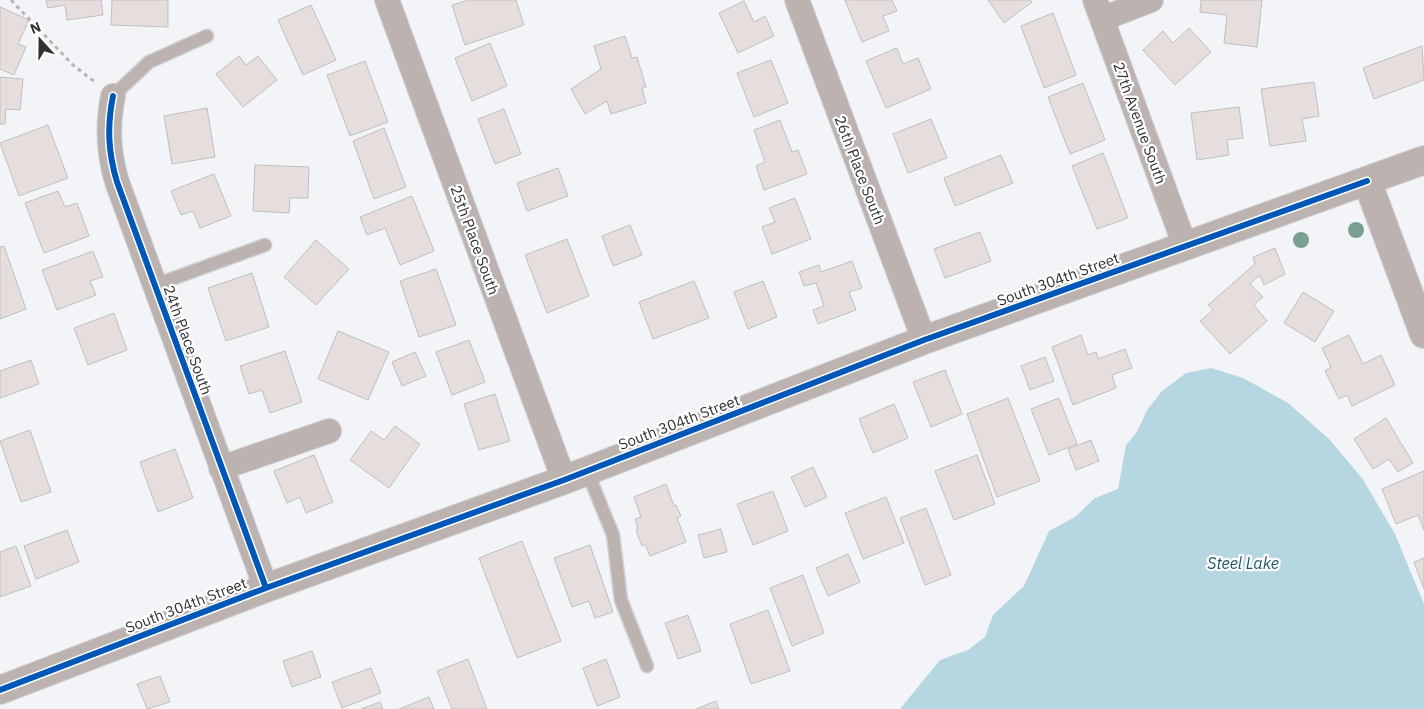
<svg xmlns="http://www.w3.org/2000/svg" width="1424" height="709" font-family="'IBM Plex Sans',sans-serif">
<rect width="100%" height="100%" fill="#f2f4f7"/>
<path fill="#b6d7e1" d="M1211 368 1243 378 1288 403 1329 439 1362 478 1395 534 1424 604V709H900L940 660 968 650 985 637 993 615 1024 586 1049 531 1075 517 1095 498 1118 489 1126 445 1137 432 1147 410 1162 391 1186 373Z"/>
<path fill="#e5dedd" stroke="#bfbfbf" d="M46 0H101L103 15 67 20 65 5 48 8Z
M112 0H168V27L111 25Z
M469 0H516L524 25 465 45 452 5Z
M845 0H892L897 11 883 16 889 31 862 42Z
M988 0H1030L1032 2 1004 23Z
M1201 0H1262L1257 47 1224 43 1227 15 1200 12Z
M744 1 754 22 765 16 774 36 738 53 719 13Z
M311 5 336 60 303 75 278 20Z
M0 7 29 20 18 44 26 47 14 75 0 69Z
M1053 13 1076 75 1044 88 1021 26Z
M1189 28 1211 52 1175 85 1143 50 1163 31 1173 43Z
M625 36 632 58 637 57 646 87 642 88 646 103 611 114 607 101 585 114 571 89 601 69 594 46Z
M490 43 507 86 472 101 455 58Z
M1422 46 1424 80 1374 99 1363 68Z
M897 48 903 64 918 58 931 89 886 108 866 61Z
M239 56 246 65 258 56 277 80 243 107 216 74Z
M771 60 788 103 754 117 737 73Z
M365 61 388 122 350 136 327 75Z
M0 77 23 79 20 110 6 109 5 124H0Z
M1314 82 1319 116 1302 119 1306 141 1270 146 1261 89Z
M1083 83 1105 140 1070 154 1048 97Z
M1239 107 1243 138 1227 140 1229 155 1197 160 1191 113Z
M207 108 215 157 172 164 164 116Z
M504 109 521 154 495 164 478 119Z
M931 119 947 158 908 173 893 134Z
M780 120 792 152 798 150 807 174 764 190 756 166 765 162 754 130Z
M48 125 68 178 19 196 0 143Z
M384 128 406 187 374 199 353 141Z
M1103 153 1128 218 1097 229 1072 166Z
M1001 155 1013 183 955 206 944 178Z
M255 165 309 167 308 198H290L289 213 253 211Z
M558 168 568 196 527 211 517 183Z
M214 174 231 216 200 228 193 211 181 215 171 191Z
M58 191 65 207 77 203 89 236 44 253 25 203Z
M412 196 434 251 400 265 385 228 367 235 360 217Z
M795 198 811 239 772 254 762 227 775 222 769 208Z
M630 225 642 255 613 266 602 236Z
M980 232 991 261 945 278 934 249Z
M567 239 589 296 547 313 525 255Z
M316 240 349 269 316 305 284 277Z
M4 246 26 309 0 319V247Z
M1275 248 1285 274 1264 285 1260 275 1250 284 1263 297 1254 305 1267 321 1230 354 1200 321 1213 310 1208 305 1255 264 1253 257Z
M93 251 103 277 90 281 96 295 57 310 42 270Z
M852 261 862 288 849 292 856 310 818 324 813 310 824 306 816 283 804 286 799 272 819 265 821 272Z
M436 269 456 325 419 337 400 281Z
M252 273 269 327 226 341 208 288Z
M694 281 709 318 653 339 639 302Z
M763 281 777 317 748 329 734 292Z
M1303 292 1334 311 1315 342 1284 323Z
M114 313 127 350 88 365 74 328Z
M338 331 389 352 368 400 318 379Z
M1081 335 1088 355 1096 352 1098 359 1125 349 1132 368 1112 375 1116 388 1073 405 1052 347Z
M1349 335 1363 364 1381 355 1395 385 1352 406 1347 395 1339 399 1325 371 1331 367 1322 348Z
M469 340 485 382 452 395 436 352Z
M285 351 302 402 270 413 262 390 249 394 240 366Z
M415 352 426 376 402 386 392 362Z
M1045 357 1054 381 1030 390 1021 366Z
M31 360 39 384 0 398V371Z
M945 370 962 414 931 427 913 382Z
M495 394 510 441 479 450 464 404Z
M1008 398 1040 481 997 497 967 414Z
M1059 398 1077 444 1049 455 1031 409Z
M894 404 908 438 873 453 859 419Z
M1386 418 1413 463 1398 472 1389 459 1373 469 1354 439Z
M395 426 420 444 389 488 350 460 371 431 384 440Z
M30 430 51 492 21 502 0 441Z
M1091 440 1099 461 1076 470 1068 449Z
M175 449 193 498 158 512 140 462Z
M314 455 333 502 306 513 300 497 287 503 274 471Z
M977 455 995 504 954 520 935 471Z
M813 467 827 497 805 507 791 477Z
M1424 471V530L1418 515 1396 524 1382 489Z
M666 484 674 506 676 505 681 516 677 518 686 542 650 556 645 544 642 546 636 530 638 529 635 519 641 517 634 497Z
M773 491 788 531 753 545 737 504Z
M886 497 904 543 863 559 845 513Z
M926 508 951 575 925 585 900 518Z
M721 529 727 552 704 558 698 535Z
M67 530 79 562 36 579 24 546Z
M522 541 561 641 517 658 479 558Z
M590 545 613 612 595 618 589 601 572 607 554 558Z
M16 546 31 586 0 597V552Z
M848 554 860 582 828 596 816 568Z
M1424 558V589L1414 562Z
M803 575 824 633 792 646 770 588Z
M768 610 790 671 751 684 730 624Z
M688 615 701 651 678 659 665 623Z
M312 651 321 677 292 687 283 661Z
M468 659 487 709H452L437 671Z
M606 659 620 697 597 706 583 668Z
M371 668 381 693 342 708 332 682Z
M160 676 170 702 147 709 137 684Z
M429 697 434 709H399Z
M716 701 719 709H696Z
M380 702 383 709H361Z"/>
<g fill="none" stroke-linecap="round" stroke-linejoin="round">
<defs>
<path id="service" d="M113 96 149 62 207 36
M155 285 265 245
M587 471 613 535 621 600 647 666"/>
<path id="minor" d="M387 0 564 480
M797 0 924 340
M1095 0 1185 246
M1102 19 1151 0
M113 96C107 126 108 152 117 182L266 588
M221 468 329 431"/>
<path id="tertiary" d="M1367 181 1424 334
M0 690 266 588 564 480 924 340 1424 160"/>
</defs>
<use href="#service" stroke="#d0d1d3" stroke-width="15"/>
<use href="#minor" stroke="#d0d1d3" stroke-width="26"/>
<use href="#tertiary" stroke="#d0d1d3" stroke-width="30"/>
<path stroke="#bab4b5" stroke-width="3" stroke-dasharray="4 4" stroke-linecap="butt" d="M11 0 73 65 96 83"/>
<use href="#service" stroke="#bcb3b0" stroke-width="12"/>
<use href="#minor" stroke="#bcb3b0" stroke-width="24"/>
<use href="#tertiary" stroke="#bcb3b0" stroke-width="28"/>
<defs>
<path id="cycleway" d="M113 96C107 126 108 152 117 182L266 588
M0 690 266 588 564 480 924 340 1367 181"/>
</defs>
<use href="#cycleway" stroke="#fff" stroke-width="9"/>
<use href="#cycleway" stroke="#0057b8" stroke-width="6"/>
</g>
<g fill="#799f91">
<circle cx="1356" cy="230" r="8"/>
<circle cx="1301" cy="240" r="8"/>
</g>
<g text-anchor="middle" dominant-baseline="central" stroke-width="4.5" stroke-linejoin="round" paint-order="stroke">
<g font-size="15" fill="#2f3133" stroke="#fff">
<text transform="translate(1140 123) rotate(70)">27th Avenue South</text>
<text transform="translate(860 170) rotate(69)">26th Place South</text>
<text transform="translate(475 240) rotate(70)">25th Place South</text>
<text transform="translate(1058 279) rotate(-20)">South 304th Street</text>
<text transform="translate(188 340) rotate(70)">24th Place South</text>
<text transform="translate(679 422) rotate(-21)">South 304th Street</text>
<text transform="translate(186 605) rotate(-21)">South 304th Street</text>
</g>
<g font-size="16" font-style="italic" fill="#1a5867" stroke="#fff">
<text x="1243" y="563">Steel Lake</text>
</g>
</g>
<g transform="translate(40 40) rotate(339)" stroke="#ffffff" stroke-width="4" paint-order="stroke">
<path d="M0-4L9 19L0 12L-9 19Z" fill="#2f3133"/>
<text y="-8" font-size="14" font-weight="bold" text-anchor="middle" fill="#2f3133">N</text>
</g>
</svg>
